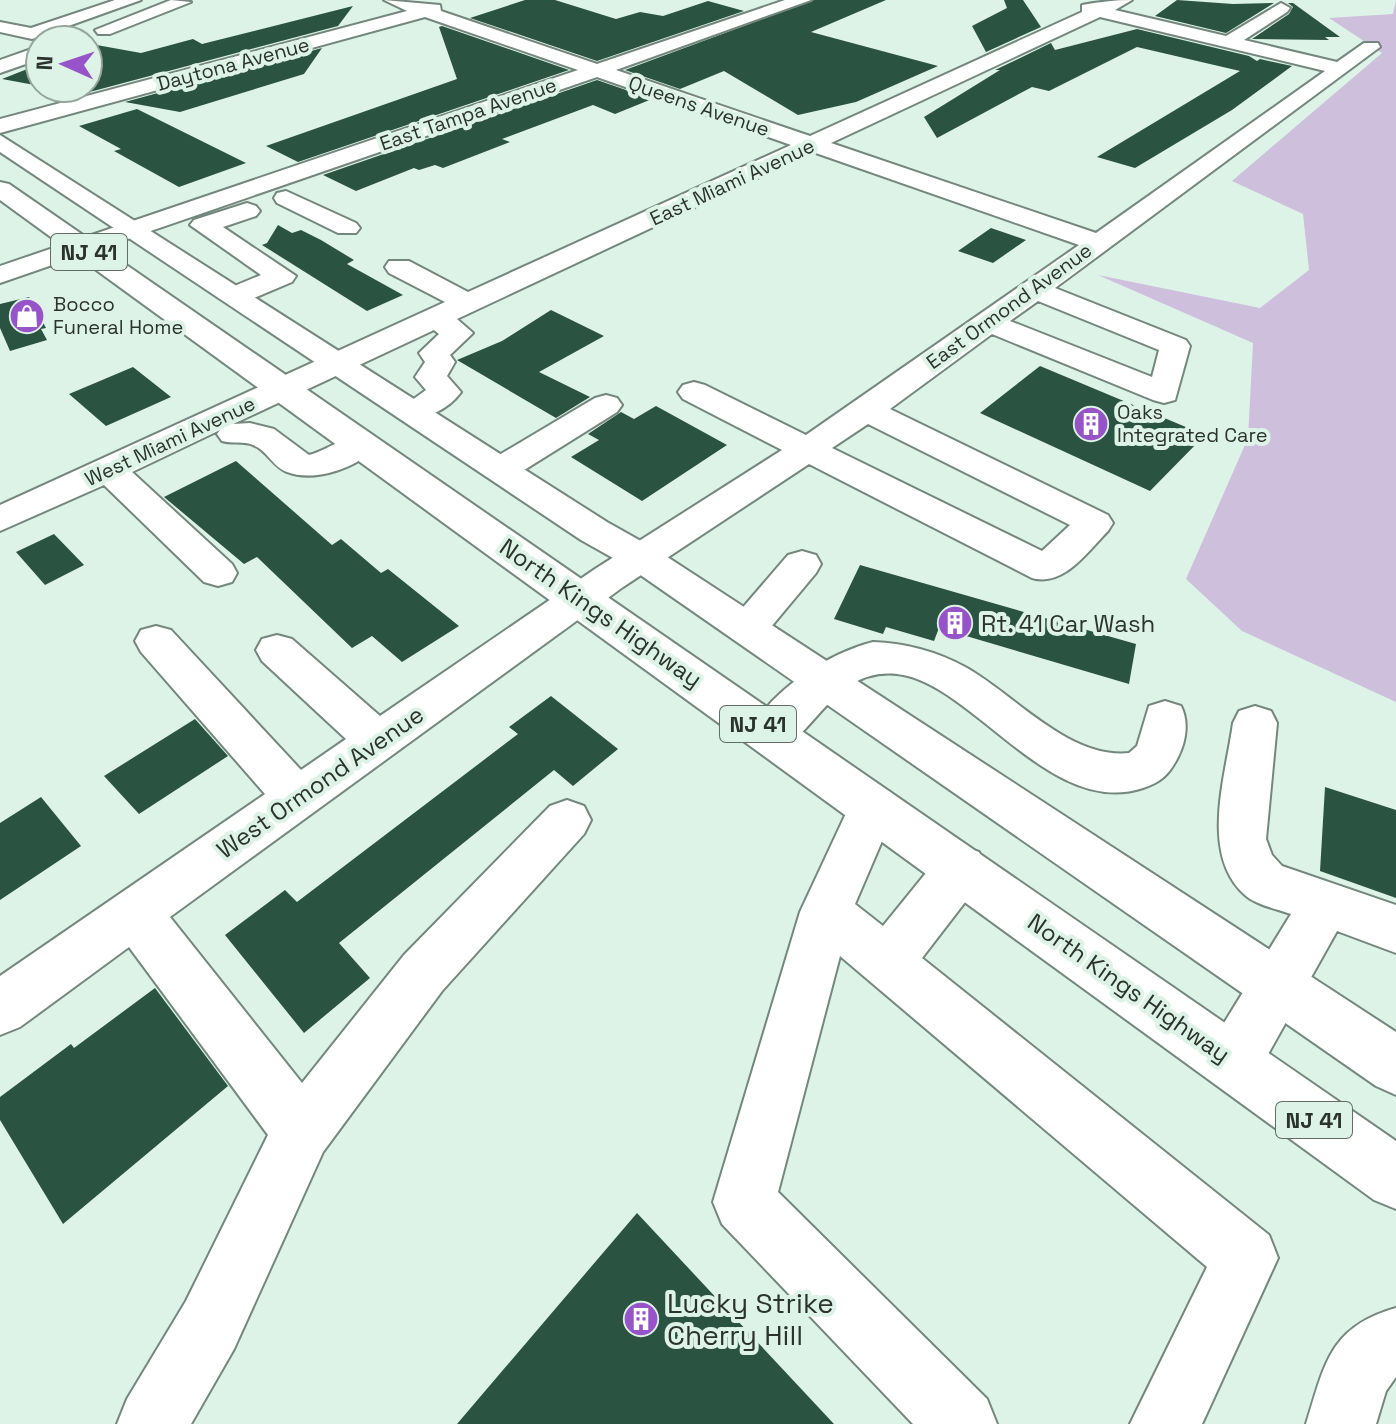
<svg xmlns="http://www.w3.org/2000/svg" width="1396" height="1424" font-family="'Space Grotesk',sans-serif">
<rect width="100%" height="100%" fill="#def3e8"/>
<path fill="#cebfdc" d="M1396 0V702L1242 631 1186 579 1248 438 1253 343 1098 275 1260 308 1309 270 1303 214 1232 181 1382 53 1329 18 1393 14Z"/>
<path fill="#2b5342" d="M525 0H555L616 19 640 12 663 16 708 1 744 11 597 61 470 18Z
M814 0H886L811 32 938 66 856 102 798 115 724 71 680 89 625 70Z
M1004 0H1023L1041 27 986 52 972 26 1007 8Z
M1177 0 1233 4 1274 3 1226 33 1155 16Z
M1288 3H1293L1340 37H1325L1329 40 1252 39 1289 14 1293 7Z
M353 6 338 26 82 94 49 88H88L91 44 141 53 193 39 202 44Z
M442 26 569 70 298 162 266 146 457 79 439 27Z
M1137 29 1249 56 1257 61 1260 59 1292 66 1232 110 1135 168 1097 157 1240 71 1137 47 1049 91 1032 87 937 138 924 117 1000 70H995L1051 43 1055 50Z
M322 48 304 74 180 112 125 102Z
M40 64V86L2 79Z
M597 80 652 99 615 114 593 105 502 139 510 142 443 168 435 165 419 170 414 168 356 191 323 175Z
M137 109 246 163 179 187 114 151 121 149 79 126Z
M278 225 292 233 301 230 321 240 354 260 347 264 403 295 367 311 262 245 267 243Z
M991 228 1026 240 993 263 958 251Z
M29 297 46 328 41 329 47 340 10 351 0 328V304Z
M551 310 604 336 539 372 590 397 556 418 457 360 502 341Z
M1040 366 1205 435 1150 491 980 413Z
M133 367 171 397 106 426 69 394Z
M656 406 727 445 642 501 571 457 599 440 588 434 621 412 634 419Z
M236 461 332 545 341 539 381 573 388 569 459 626 402 662 372 636 352 648 257 557 244 564 164 497Z
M54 534 84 565 45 585 16 552Z
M860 565 1136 644 1129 684 939 628 934 641 886 627 883 634 834 619Z
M551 696 618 749 573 786 554 770 339 943 370 978 304 1033 225 935 285 890 297 902 518 734 509 727Z
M195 719 228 756 139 814 104 776Z
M1325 787 1396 810V898L1320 871Z
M41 797 81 846 0 900V823Z
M155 988 228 1086 63 1224 0 1120V1097L71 1044 74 1048Z
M637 1213 834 1424H457Z"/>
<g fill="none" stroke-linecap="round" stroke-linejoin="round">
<defs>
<path id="minor" d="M115 0H141L32 39 0 32V22L31 28Z
M171 0 191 2 110 34H98L95 30Z
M384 0 440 5 441 11 597 64 785 0H811L616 70 810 136 1082 12V5C1098 2 1114 0 1132 0L1115 10 1226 36 1281 3 1290 8 1287 12 1244 40 1337 62 1364 43H1378L1380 47 1055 288 1186 340 1190 346 1175 400 1164 403 1153 400 992 334 890 409 1108 515 1113 523 1108 531C1087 552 1064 587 1032 578L809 464 623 587 170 917 302 1083 404 955 550 806 567 800 584 806 591 820 584 834 442 991 323 1152 234 1349 191 1424H117L127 1399 186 1301 268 1135 129 947 20 1027 0 1035V976L265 794 141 652 135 641 141 630 156 626 171 630 301 770 346 739 262 661 256 650 262 639 277 635 292 639 380 716 595 569 782 450 683 399 678 392 683 385 694 382 705 385 806 435 1079 245 813 152 457 319 473 333 450 355 455 362 447 376 461 392C449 409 422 423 401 418L397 411 426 390 415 377 425 362 419 353 439 334 434 330 233 424 250 423 274 429 309 455C332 449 348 431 373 437L378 444C362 467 314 483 287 472 273 467 267 450 253 445 244 441 232 444 222 441L217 434 220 430 132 472 232 564 237 573 232 582 218 586 204 582 104 485 0 531V505L445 302 389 273 385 267 389 261H409L468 292 791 145 597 77 0 283V266L578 70 425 17 0 133V119L407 11ZM1100 17 1325 71 1096 233 831 143ZM1038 301 1159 350 1152 377 1010 321ZM868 424 1070 525 1042 551 832 448Z
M40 46V59L0 73V60Z
M286 191 356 223 360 228 356 233H338L277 203 274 198 277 193Z
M247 203 256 206 260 211 256 216 223 227 296 276 292 282 247 301H227L223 295 227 289 261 275 190 225 194 220Z
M606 395 617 398 622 405 617 412 513 477 501 480 489 477 484 469 489 461 595 398Z
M802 551 816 555 821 564 816 573 761 639 747 644 733 639 727 629 733 619 788 555Z
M873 642C907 643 938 652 967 668 1016 696 1069 759 1129 753L1137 746 1149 706 1165 701 1181 706C1189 722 1186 741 1178 757 1169 775 1161 782 1143 788 1050 819 972 682 897 674 830 667 811 747 772 750 767 751 760 747 755 746L749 733C771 690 827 654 873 642Z
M1255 706 1271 711 1277 723 1266 839 1272 855 1282 866 1396 905V953L1337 931 1253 1081 1233 1090 1213 1081 1204 1061 1213 1041 1291 914C1277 909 1256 905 1245 895 1199 854 1226 775 1233 723L1239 711Z
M873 786 890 792 897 806 855 904 883 926 943 852 961 846 979 852 986 868 979 884 922 958 1269 1235 1278 1258 1202 1424H1130L1207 1267 840 956 778 1192 987 1399 997 1424H913L722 1224 713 1202 800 912 856 792Z
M1396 1308V1377L1386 1391 1376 1424H1306C1325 1364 1329 1327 1396 1308Z"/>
<path id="major" d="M0 135 607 522 655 549 1396 1032V1095L1376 1086 629 567 581 540 0 152Z
M0 182 9 184 1396 1141V1209L1374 1200 0 200Z"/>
</defs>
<use href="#minor" stroke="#74877e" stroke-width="4"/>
<use href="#major" stroke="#74877e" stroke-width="4"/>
<use href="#minor" fill="#fff" fill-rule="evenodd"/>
<use href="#major" fill="#fff" fill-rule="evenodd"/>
</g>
<defs>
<symbol id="shop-disc" viewBox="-11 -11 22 22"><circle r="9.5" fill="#9753c8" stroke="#def3e8"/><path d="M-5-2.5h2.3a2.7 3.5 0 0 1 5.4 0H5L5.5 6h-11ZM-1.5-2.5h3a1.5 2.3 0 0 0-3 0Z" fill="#fff"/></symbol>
<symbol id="building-disc" viewBox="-11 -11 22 22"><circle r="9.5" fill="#9753c8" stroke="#def3e8"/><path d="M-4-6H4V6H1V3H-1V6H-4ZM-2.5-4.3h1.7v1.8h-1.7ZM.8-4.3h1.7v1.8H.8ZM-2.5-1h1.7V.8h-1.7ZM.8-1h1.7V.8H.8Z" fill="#fff"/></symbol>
</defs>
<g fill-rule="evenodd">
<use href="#shop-disc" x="7" y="296" width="40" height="40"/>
<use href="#building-disc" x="1071" y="404" width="40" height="40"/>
<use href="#building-disc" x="935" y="603" width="40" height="40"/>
<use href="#building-disc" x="621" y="1299" width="40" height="40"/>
</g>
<g text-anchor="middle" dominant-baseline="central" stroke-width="8" stroke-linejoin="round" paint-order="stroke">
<g font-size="20" fill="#2b332f" stroke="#def3e8">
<text transform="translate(233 64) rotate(-15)">Daytona Avenue</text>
<text transform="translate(699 106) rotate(19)">Queens Avenue</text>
<text transform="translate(468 114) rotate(-19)">East Tampa Avenue</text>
<text transform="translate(732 182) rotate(-25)">East Miami Avenue</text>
<text transform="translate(1009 306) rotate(-36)">East Ormond Avenue</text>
<text transform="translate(170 441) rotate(-25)">West Miami Avenue</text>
</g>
<g font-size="20" fill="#2b332f" stroke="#def3e8" text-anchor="start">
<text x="53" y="304">Bocco<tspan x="53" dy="23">Funeral Home</tspan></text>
<text x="1117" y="412">Oaks<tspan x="1117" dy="23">Integrated Care</tspan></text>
</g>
<g fill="#def3e8" stroke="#616d66" stroke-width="2">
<rect x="51" y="234" width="76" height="36" rx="6"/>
<rect x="720" y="706" width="76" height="36" rx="6"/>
<rect x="1276" y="1102" width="76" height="36" rx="6"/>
</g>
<g font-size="22" font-weight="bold" fill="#2b332f">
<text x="89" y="252">NJ 41</text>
<text x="758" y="724">NJ 41</text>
<text x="1314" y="1120">NJ 41</text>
</g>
<g font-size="24" fill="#2b332f" stroke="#def3e8">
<text transform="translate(601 613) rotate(35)">North Kings Highway</text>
<text transform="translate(320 782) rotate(-35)">West Ormond Avenue</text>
<text transform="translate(1129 988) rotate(35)">North Kings Highway</text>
</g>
<g font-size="24" fill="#2b332f" stroke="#def3e8" text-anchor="start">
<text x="981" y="623">Rt. 41 Car Wash</text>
</g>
<g font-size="28" fill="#2b332f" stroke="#def3e8" text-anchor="start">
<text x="667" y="1303">Lucky Strike<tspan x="667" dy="32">Cherry Hill</tspan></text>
</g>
</g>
<g transform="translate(64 64) rotate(273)"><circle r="38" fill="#def3e8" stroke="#96a69e" stroke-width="2"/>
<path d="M0-6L14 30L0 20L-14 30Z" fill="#9753c8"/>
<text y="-12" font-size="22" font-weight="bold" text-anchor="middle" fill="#2b332f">N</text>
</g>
</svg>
